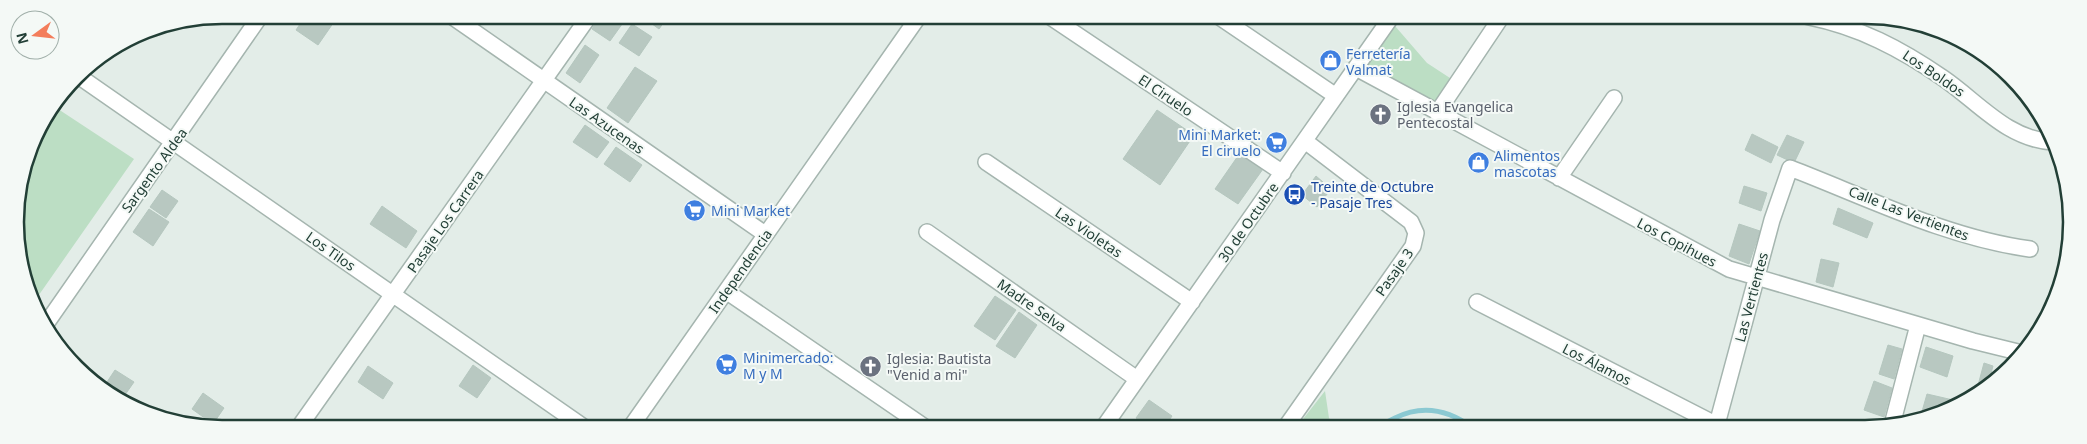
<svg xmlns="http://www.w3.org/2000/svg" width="2087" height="444" font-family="'Noto Sans',sans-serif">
<rect width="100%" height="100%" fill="#e3ede8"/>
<path fill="#bcdec4" d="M1395 26 1427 63 1450 78 1435 107 1360 68Z
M55 107 134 159 34 302 26 289 15 209 31 143Z
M1325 391 1329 418 1337 428H1296Z"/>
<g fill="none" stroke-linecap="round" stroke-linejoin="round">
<path stroke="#8bc9d2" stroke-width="5" d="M1379 428C1383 423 1389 421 1395 418 1423 404 1449 410 1473 428"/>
</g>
<path fill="#b8c8c1" stroke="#b5c7bf" d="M306 15H331L336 19 318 45 296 30Z
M601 15H618L625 20 610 41 592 29Z
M640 15H669L659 29Z
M632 24 652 37 639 56 619 43Z
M585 45 599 55 580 83 566 73Z
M635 67 657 81 628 123 607 108Z
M1157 110 1194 135 1160 185 1123 159Z
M585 125 609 142 597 158 573 142Z
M1752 134 1778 147 1771 163 1745 150Z
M1787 135 1804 142 1794 163 1777 155Z
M616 147 642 165 630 182 604 164Z
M1240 153 1263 169 1238 204 1215 189Z
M1316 176 1331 189 1317 207 1302 195Z
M1744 186 1767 193 1761 211 1739 203Z
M162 190 178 201 166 218 150 207Z
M382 206 417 231 406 248 370 224Z
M1838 208 1873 223 1867 238 1833 224Z
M149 209 169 222 153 246 133 232Z
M1739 224 1760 231 1749 264 1729 256Z
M1821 259 1839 263 1833 287 1816 282Z
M995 296 1016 310 995 340 974 326Z
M1019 312 1037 325 1015 358 996 346Z
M1888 345 1902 349 1894 379 1879 374Z
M1926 347 1953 356 1947 377 1920 367Z
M1984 363 1993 366 1990 377 1997 379 1981 390 1977 389Z
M473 365 491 378 477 398 459 386Z
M368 366 393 383 383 399 358 382Z
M115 370 134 382 120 402 103 388Z
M1874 381 1892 388 1884 417 1864 410Z
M203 393 224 408 213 424 192 409Z
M1927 394 1953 400 1950 409 1925 416 1921 415Z
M1149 400 1172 416 1164 428H1152L1136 418Z"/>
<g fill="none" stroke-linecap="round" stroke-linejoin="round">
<defs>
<path id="minor" d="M450 15 765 234
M1049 16 1283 173
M1218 16 1336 96
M1809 17C1859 27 1901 49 1943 78 1978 102 2007 139 2052 142
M1356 68 1729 269 1973 341 2022 353
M77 75 585 428
M1437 113 1502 16
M986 162 1192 302
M1559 178 1614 98
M927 232 1137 379
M726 291 926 428
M1477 302 1717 425
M46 324 261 15
M1892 425 1918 325
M299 427 590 15
M630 428 919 16
M1103 428 1392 16
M1285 428 1413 246 1416 233 1411 222 1305 141
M1716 428 1772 220 1790 168C1868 198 1948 238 2030 249"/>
</defs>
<use href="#minor" stroke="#a5b5af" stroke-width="18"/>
<use href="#minor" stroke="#fff" stroke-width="15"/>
</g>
<defs>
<symbol id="shop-disc" viewBox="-11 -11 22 22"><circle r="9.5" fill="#3f7fe0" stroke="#f4f9f6"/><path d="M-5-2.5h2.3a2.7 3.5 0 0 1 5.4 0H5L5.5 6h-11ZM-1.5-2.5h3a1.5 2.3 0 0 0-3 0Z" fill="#fff"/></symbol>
<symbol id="church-disc" viewBox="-11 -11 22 22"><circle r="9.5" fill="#6b7280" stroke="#f4f9f6"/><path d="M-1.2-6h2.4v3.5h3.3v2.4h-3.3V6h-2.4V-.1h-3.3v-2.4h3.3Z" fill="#fff"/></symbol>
<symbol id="supermarket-disc" viewBox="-11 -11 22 22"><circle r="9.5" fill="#3f7fe0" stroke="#f4f9f6"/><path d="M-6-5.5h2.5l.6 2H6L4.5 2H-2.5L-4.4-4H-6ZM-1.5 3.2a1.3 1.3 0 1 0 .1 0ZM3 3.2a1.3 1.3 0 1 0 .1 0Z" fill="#fff"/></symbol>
<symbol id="bus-disc" viewBox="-11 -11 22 22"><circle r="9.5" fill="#1a4fb4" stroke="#f4f9f6"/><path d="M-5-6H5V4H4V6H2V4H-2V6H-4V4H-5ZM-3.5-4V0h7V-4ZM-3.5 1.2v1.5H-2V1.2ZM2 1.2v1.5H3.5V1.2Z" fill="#fff"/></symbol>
</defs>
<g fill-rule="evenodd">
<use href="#shop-disc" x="1318" y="48" width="25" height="25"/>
<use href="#church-disc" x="1368" y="102" width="25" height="25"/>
<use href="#supermarket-disc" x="1264" y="130" width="25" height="25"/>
<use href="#shop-disc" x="1466" y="150" width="25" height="25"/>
<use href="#bus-disc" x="1282" y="182" width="25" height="25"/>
<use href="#supermarket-disc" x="682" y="198" width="25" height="25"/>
<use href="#supermarket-disc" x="714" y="352" width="25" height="25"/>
<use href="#church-disc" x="858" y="354" width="25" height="25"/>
</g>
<g text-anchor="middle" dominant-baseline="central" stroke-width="4" stroke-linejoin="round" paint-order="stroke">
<g font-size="14" fill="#366cbe" stroke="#f4f9f6" text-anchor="start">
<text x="1346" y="53">Ferretería<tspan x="1346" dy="16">Valmat</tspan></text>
<text x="1261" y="134" text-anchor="end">Mini Market:<tspan x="1261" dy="16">El ciruelo</tspan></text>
<text x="1494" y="155">Alimentos<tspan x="1494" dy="16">mascotas</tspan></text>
<text x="711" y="210">Mini Market</text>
<text x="743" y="357">Minimercado:<tspan x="743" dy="16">M y M</tspan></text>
</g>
<g font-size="14" fill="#223f36" stroke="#f4f9f6">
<text transform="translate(1934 73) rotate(34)">Los Boldos</text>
<text transform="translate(1166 95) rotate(34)">El Ciruelo</text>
<text transform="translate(607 125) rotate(35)">Las Azucenas</text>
<text transform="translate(154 170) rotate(-54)">Sargento Aldea</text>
<text transform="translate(1909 213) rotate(21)">Calle Las Vertientes</text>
<text transform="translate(445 221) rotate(-55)">Pasaje Los Carrera</text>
<text transform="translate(1248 222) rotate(-55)">30 de Octubre</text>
<text transform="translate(1089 232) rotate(34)">Las Violetas</text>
<text transform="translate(1677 242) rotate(28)">Los Copihues</text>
<text transform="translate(331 251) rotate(35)">Los Tilos</text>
<text transform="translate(740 271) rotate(-55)">Independencia</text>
<text transform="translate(1394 272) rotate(-55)">Pasaje 3</text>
<text transform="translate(1751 297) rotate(-75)">Las Vertientes</text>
<text transform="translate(1032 305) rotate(35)">Madre Selva</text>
<text transform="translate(1597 364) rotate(27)">Los Álamos</text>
</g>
<g font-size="14" fill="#5b616d" stroke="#f4f9f6" text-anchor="start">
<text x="1397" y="106">Iglesia Evangelica<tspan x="1397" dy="16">Pentecostal</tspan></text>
<text x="887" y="358">Iglesia: Bautista<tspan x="887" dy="16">"Venid a mi"</tspan></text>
</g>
<g font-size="14" fill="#164399" stroke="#f4f9f6" text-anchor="start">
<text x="1311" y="186">Treinte de Octubre<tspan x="1311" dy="16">- Pasaje Tres</tspan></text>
</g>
</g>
<path d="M0 0H2087V444H0ZM222 24H1865A198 198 0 0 1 2063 222V222A198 198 0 0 1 1865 420H222A198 198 0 0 1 24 222V222A198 198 0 0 1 222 24Z" fill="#f4f9f6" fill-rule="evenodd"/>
<path fill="none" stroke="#223f36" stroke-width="2.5" d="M222 24H1865A198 198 0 0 1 2063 222V222A198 198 0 0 1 1865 420H222A198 198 0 0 1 24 222V222A198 198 0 0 1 222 24Z"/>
<g transform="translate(35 35) rotate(255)"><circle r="24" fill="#f4f9f6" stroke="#a0afa9"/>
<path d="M0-4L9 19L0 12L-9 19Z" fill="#f37d5b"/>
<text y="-8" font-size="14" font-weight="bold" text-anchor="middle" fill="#223f36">N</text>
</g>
</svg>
